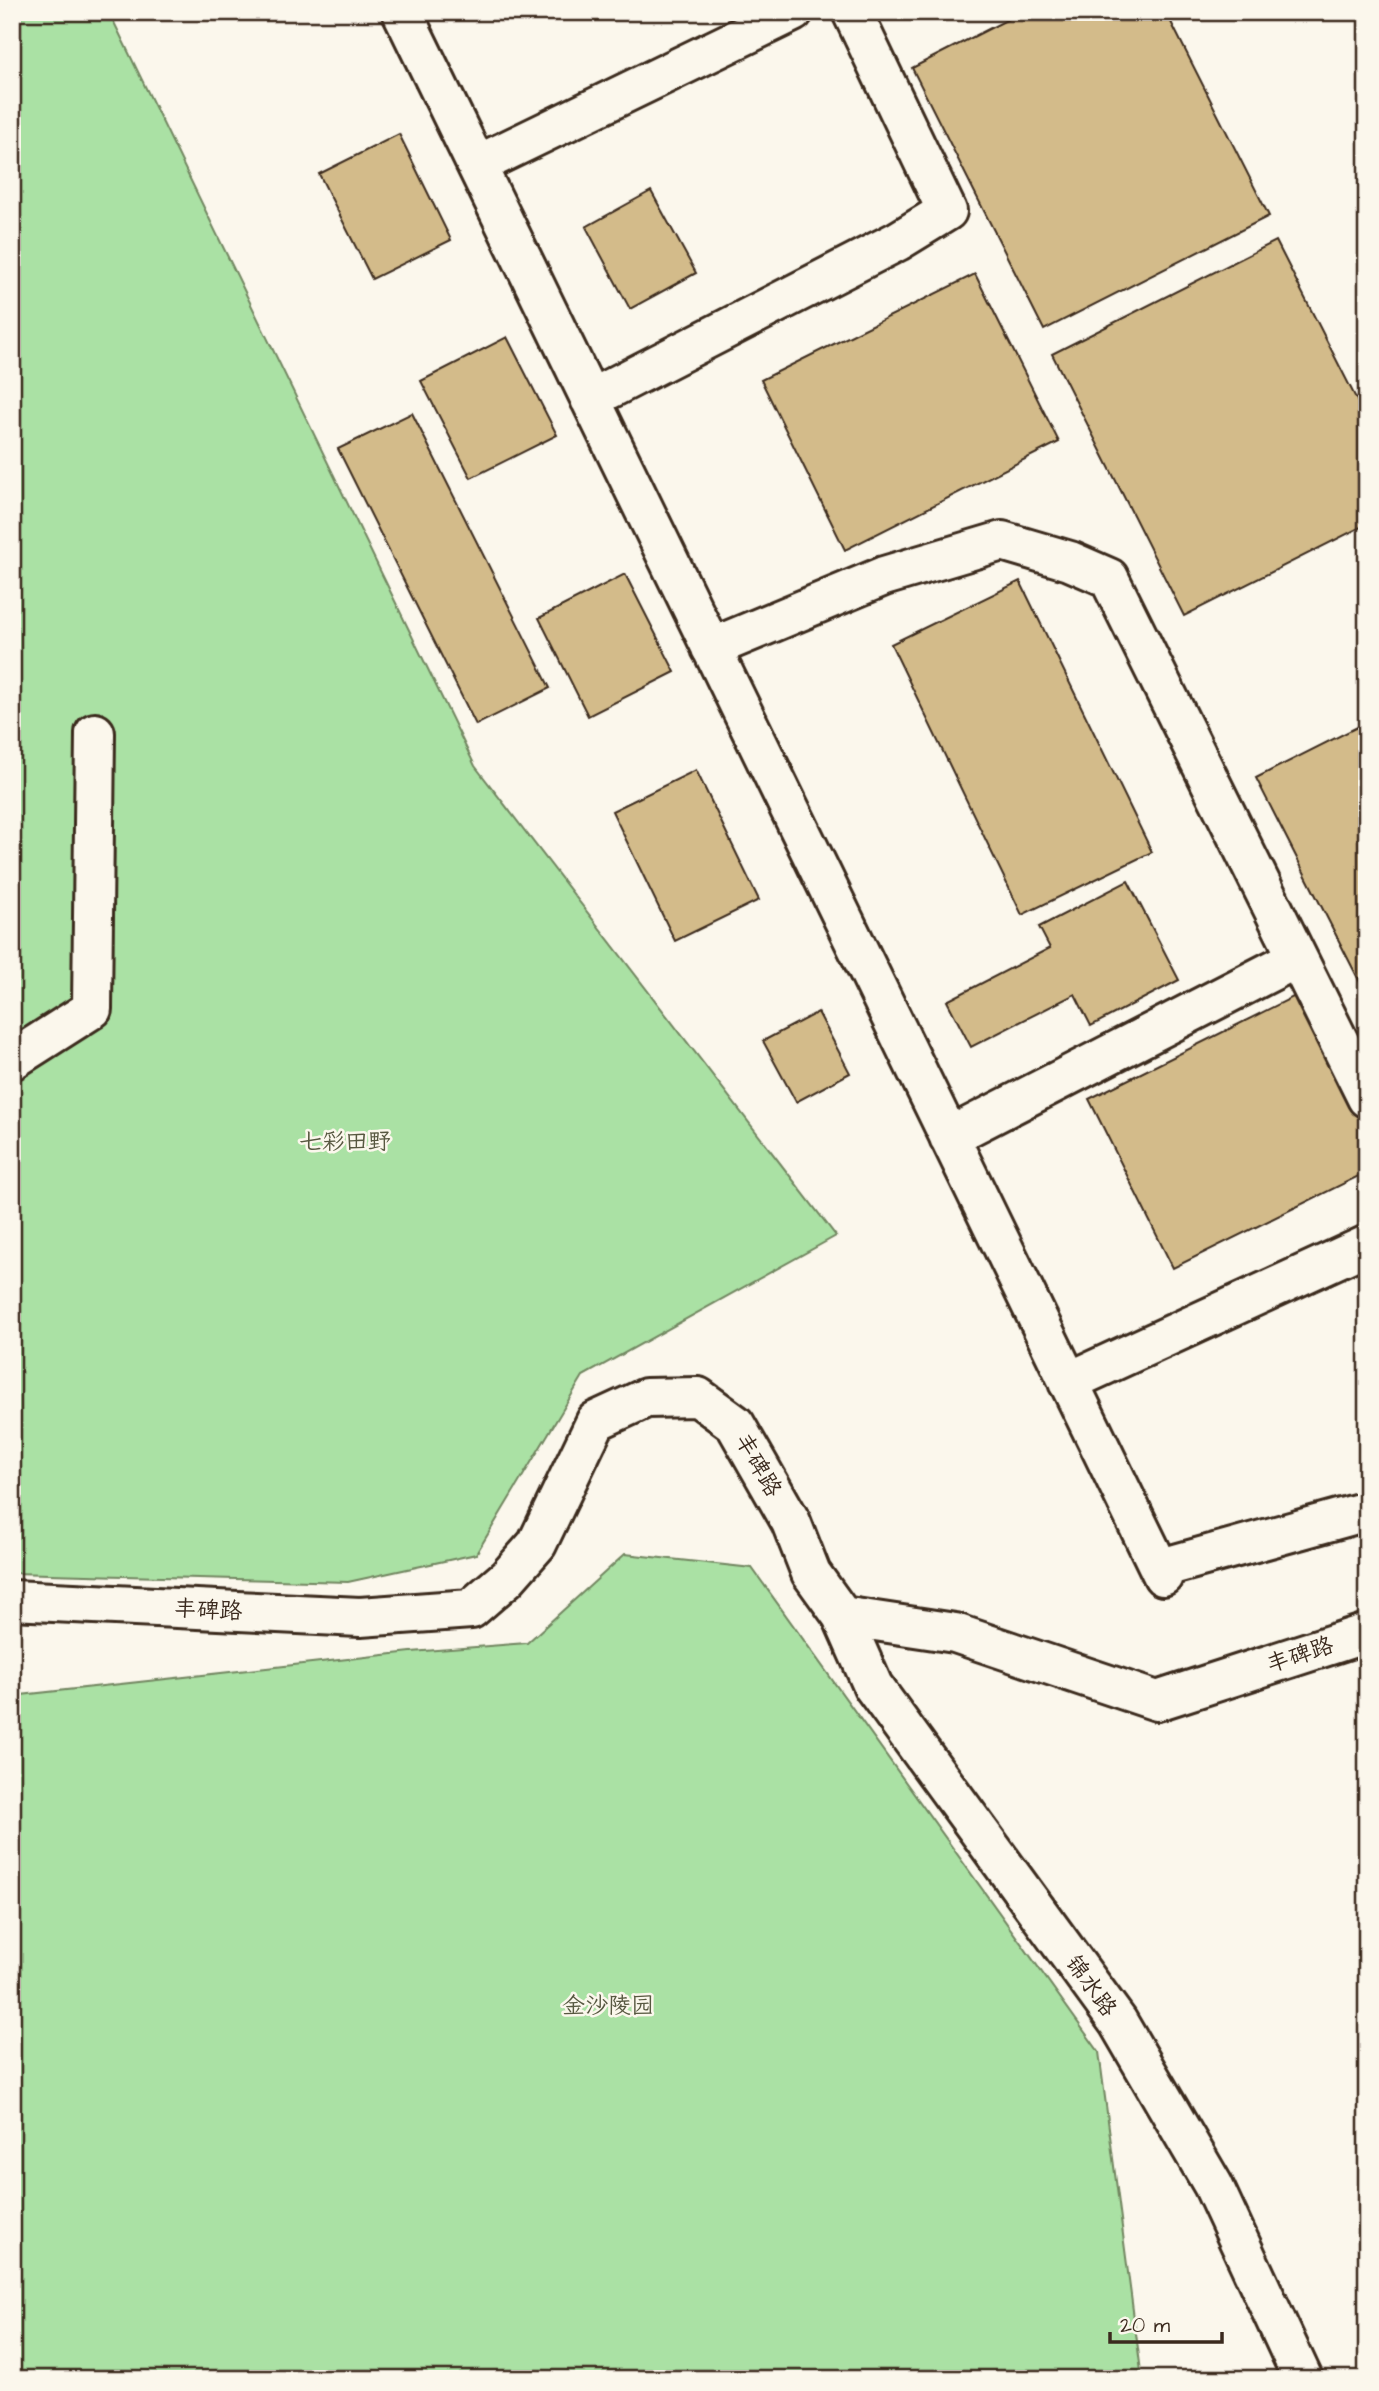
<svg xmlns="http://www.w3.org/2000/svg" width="1379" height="2391" font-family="'Architects Daughter','LXGW WenKai TC',sans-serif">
<rect width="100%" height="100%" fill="#fbf7ec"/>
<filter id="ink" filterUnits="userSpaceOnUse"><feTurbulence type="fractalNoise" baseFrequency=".0143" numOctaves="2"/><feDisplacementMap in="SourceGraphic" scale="14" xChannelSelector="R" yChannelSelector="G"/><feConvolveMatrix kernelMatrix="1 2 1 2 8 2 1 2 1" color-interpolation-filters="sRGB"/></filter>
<g filter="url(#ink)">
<path fill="#aae1a4" stroke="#728661" stroke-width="2" d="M12 12H109L475 766 836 1236 583 1376 476 1554 348 1582 12 1573Z
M625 1554 752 1568 1099 2052 1142 2379H12V1696L411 1652 527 1643Z"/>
<path fill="#d3bb8a" stroke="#3b2a1e" stroke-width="2" d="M1022 12H1166L1269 216 1044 330 912 68Z
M399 134 451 240 372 279 319 174Z
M651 191 696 273 630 309 586 227Z
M1276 241 1367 420V524L1184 616 1052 354Z
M975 274 1059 442 845 550 761 380Z
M507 337 557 435 471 478 421 381Z
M412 413 550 688 476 725 338 449Z
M625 574 675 672 588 716 539 618Z
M1020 581 1152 852 1022 915 891 644Z
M1367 722V996L1256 778Z
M696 770 759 900 675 941 612 811Z
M1128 881 1179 980 1091 1026 1075 994 971 1047 947 1001 1050 948 1039 927Z
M1303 992 1367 1120V1172L1173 1268 1089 1099Z
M818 1012 850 1073 796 1102 763 1041Z"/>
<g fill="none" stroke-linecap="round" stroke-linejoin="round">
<defs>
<path id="minor" d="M402 12 1163 1576 1161 1568 1367 1511
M477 165 793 12
M590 399 898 241 947 211 852 12
M711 648 884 576 1002 541 1070 561 1109 578 1367 1098
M12 1060 92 1009 95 733
M949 1137 1297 958
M1068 1382 1367 1245
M12 1600 360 1617 471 1609 507 1578 537 1544 596 1421 646 1398 698 1397 735 1424 791 1522 811 1573 842 1616 955 1633 1157 1701 1367 1633
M842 1616 873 1686 1118 2022 1213 2185 1303 2379"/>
</defs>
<use href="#minor" stroke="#3b2a1e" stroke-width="44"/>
<use href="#minor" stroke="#fbf7ec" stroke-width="38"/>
</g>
</g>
<g text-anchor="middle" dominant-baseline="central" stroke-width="5" stroke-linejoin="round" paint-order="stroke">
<g font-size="23" fill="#575840" stroke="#fbf7ec">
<text x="345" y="1142">七彩田野</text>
<text x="608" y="2006">金沙陵园</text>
</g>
<g font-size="23" fill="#3b2a1e" stroke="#fbf7ec">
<text transform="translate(758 1465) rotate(60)">丰碑路</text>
<text transform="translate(208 1610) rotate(3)">丰碑路</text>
<text transform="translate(1300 1655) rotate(-18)">丰碑路</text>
<text transform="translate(1091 1986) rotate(54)">锦水路</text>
</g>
</g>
<rect width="1379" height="2391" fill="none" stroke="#fbf7ec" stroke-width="42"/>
<rect x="21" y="21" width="1337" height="2349" fill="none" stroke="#3b2a1e" stroke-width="2.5" filter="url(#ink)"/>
<path d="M1110 2332v10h112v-10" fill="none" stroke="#3b2a1e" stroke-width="3.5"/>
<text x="1120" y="2332" font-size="21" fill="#3b2a1e" stroke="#fbf7ec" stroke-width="5" paint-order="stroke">20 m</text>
</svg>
